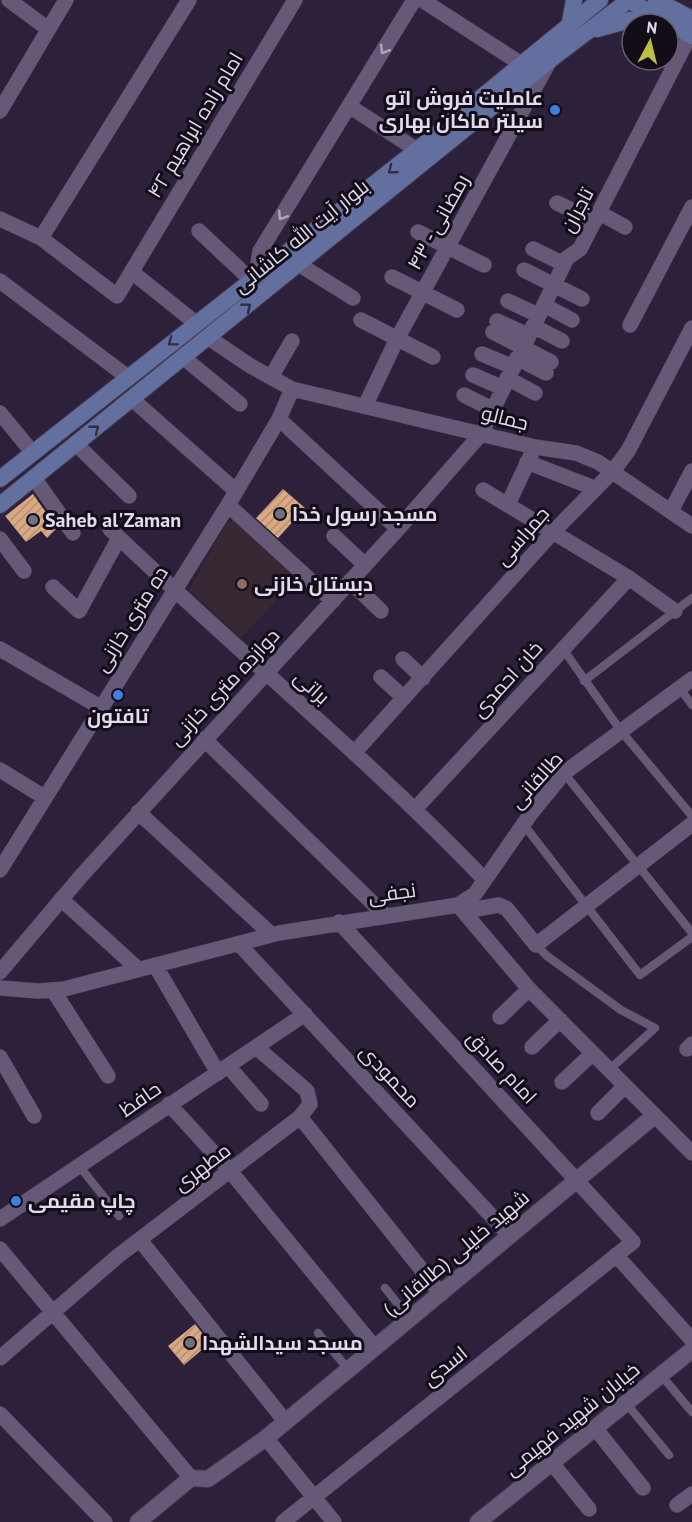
<svg xmlns="http://www.w3.org/2000/svg" width="692" height="1522" font-family="'PT Sans',Cairo,sans-serif">
<defs>
<pattern id="building-hatch" width="6" height="6" patternUnits="userSpaceOnUse" patternTransform="scale(1.5)"><rect width="6" height="6" fill="#d9a983"/><path d="M-1 1l2-2M0 6l6-6M5 7l2-2" fill="none" stroke="#b48f74"/></pattern>
</defs>
<rect width="100%" height="100%" fill="#2c203a"/>
<path fill="#382834" d="M235 519 298 577 241 638 189 590 227 522Z"/>
<path fill="url(#building-hatch)" d="M283 489 305 508 278 538 256 518Z
M33 494 57 528 47 538 41 531 26 542 5 516Z
M195 1324 210 1343 184 1365 168 1346Z"/>
<g fill="none" stroke-linecap="round" stroke-linejoin="round">
<defs>
<path id="service" d="M563 649 621 731 692 816
M584 681 692 598
M679 687 692 705
M564 773 692 933
M524 825 640 975 692 937
M536 945 547 956 621 1010 655 1028 609 1070
M80 1167 119 1216
M385 1288 410 1319
M318 1333 348 1369
M661 1375 692 1412
M626 1403 669 1455"/>
<path id="minor" d="M9 0 48 29
M422 0 523 65
M349 106 417 150
M0 111 66 0
M557 203 595 221
M600 213 625 227
M0 219 41 238 117 296 295 0
M199 231 251 280
M418 232 484 265
M41 238 189 0
M533 249 564 264
M300 265 353 298
M524 270 582 299
M132 272 197 324
M256 276 260 251 414 0
M392 277 457 310
M0 281 129 378
M508 301 538 315
M544 305 572 320
M361 320 433 357
M497 321 528 335
M630 325 692 207
M533 326 562 341
M493 332 551 362
M209 338 249 365 292 389 535 447 576 453 598 462 692 526
M482 354 513 367
M184 358 240 404
M517 358 546 373
M473 375 503 388
M271 377 292 341
M507 378 535 393
M464 395 492 409
M132 399 236 491
M365 406 397 339 549 62
M0 413 33 453
M279 419 398 529
M76 444 129 496
M527 462 594 488
M34 478 73 533
M483 490 629 578 675 611
M508 504 531 455
M228 505 333 601
M671 511 692 471
M110 529C233 648 366 756 484 879
M334 536 365 565
M0 539 24 571
M350 581 381 611
M53 587 79 611 119 538
M0 649 100 707
M403 659 423 678
M381 677 404 698
M204 739 386 916
M354 753 554 531 613 471 628 451 692 328
M0 770 44 797
M416 808 629 578
M138 812 272 935
M0 870 228 505 279 419 292 389
M61 899 137 968
M458 905 475 894 532 812 564 773 692 679
M458 905 476 909 499 905 507 909 536 945 692 824
M239 944 510 1236
M155 965 218 1073
M0 972 82 875 398 529 481 434 567 258 580 249 690 35
M0 988 38 991 64 989 279 933 458 905 529 989 692 1153
M53 990 108 1076
M500 1017 529 989
M532 1047 560 1020
M687 1049 692 1044
M0 1057 34 1116
M228 1066 261 1104
M562 1082 593 1053
M169 1104 231 1172 375 1348
M598 1113 624 1087
M300 1117 441 1294
M0 1219 305 1014
M140 1240 285 1421
M0 1249 191 1478
M616 1255 692 1340
M0 1358 118 1256 300 1117 310 1104 307 1091 256 1047
M0 1414 105 1522
M595 1428 643 1488
M266 1438 334 1522
M551 1462 589 1509
M677 1505 692 1494
M283 1522 633 1242 339 922"/>
<path id="tertiary" d="M138 1522 191 1478 208 1479 266 1438 654 1116
M478 1522 692 1350"/>
<path id="secondary" d="M628 0 692 36
M656 0 692 19
M569 27 574 0
M597 29 630 20 664 24
M0 479 417 150 600 0
M0 505 550 60 629 0"/>
</defs>
<use href="#service" stroke="#453b52" stroke-width="9"/>
<use href="#minor" stroke="#453b52" stroke-width="16"/>
<use href="#tertiary" stroke="#453b52" stroke-width="18"/>
<use href="#secondary" stroke="#453b52" stroke-width="18"/>
<use href="#service" stroke="#655977" stroke-width="8"/>
<use href="#minor" stroke="#655977" stroke-width="15"/>
<use href="#tertiary" stroke="#655977" stroke-width="16"/>
<use href="#secondary" stroke="#63709f" stroke-width="16"/>
</g>
<defs><path id="oneway-chevron" d="M-2-3.5L2.5 0L-2 3.5" fill="none" stroke-width="1.6" stroke-linecap="round" stroke-linejoin="round" transform="scale(1.5)"/></defs>
<g stroke="#b0a7be">
<use href="#oneway-chevron" transform="translate(384 50) rotate(122)"/>
<use href="#oneway-chevron" transform="translate(282 216) rotate(122)"/>
</g>
<g stroke="#2e3047">
<use href="#oneway-chevron" transform="translate(392 170) rotate(142)"/>
<use href="#oneway-chevron" transform="translate(247 307) rotate(-39)"/>
<use href="#oneway-chevron" transform="translate(172 342) rotate(143)"/>
<use href="#oneway-chevron" transform="translate(95 429) rotate(-39)"/>
</g>
<g fill="#3f7fe0" stroke="#120d18" stroke-width="2">
<circle cx="555" cy="110" r="6"/>
<circle cx="118" cy="695" r="6"/>
<circle cx="16" cy="1201" r="6"/>
</g>
<g fill="#6b7280" stroke="#120d18" stroke-width="2">
<circle cx="280" cy="514" r="6"/>
<circle cx="33" cy="520" r="6"/>
<circle cx="190" cy="1343" r="6"/>
</g>
<circle fill="#8d6e63" stroke="#120d18" stroke-width="2" cx="242" cy="584" r="6"/>
<g text-anchor="middle" dominant-baseline="central" stroke-width="6" stroke-linejoin="round" paint-order="stroke">
<g font-size="20" font-weight="bold" fill="#e2dbed" stroke="#120d18" text-anchor="start">
<text x="543" y="98" text-anchor="end">عاملیت فروش اتو<tspan x="543" dy="23">سیلتر ماکان بهاری</tspan></text>
<text x="292" y="514">مسجد رسول خدا</text>
<text x="45" y="520">Saheb al'Zaman</text>
<text x="254" y="584">دبستان خازنی</text>
<text x="118" y="716" text-anchor="middle">تافتون</text>
<text x="28" y="1201">چاپ مقیمی</text>
<text x="202" y="1343">مسجد سیدالشهدا</text>
</g>
<g font-size="20" fill="#e2dbed" stroke="#120d18">
<text transform="translate(195 125) rotate(-59)">امام زاده ابراهیم ۴۲</text>
<text transform="translate(577 210) rotate(-62)">تاجران</text>
<text transform="translate(438 222) rotate(-61)">رمضانی - ۴۳</text>
<text transform="translate(301 236) rotate(-39)">بلوار آیت الله کاشانی</text>
<text transform="translate(505 418) rotate(14)">جمالو</text>
<text transform="translate(522 536) rotate(-49)">جمراسی</text>
<text transform="translate(131 619) rotate(-58)">ده متری خازنی</text>
<text transform="translate(507 679) rotate(-48)">خان احمدی</text>
<text transform="translate(224 687) rotate(-47)">دوازده متری خازنی</text>
<text transform="translate(312 687) rotate(42)">براتی</text>
<text transform="translate(536 780) rotate(-48)">طالقانی</text>
<text transform="translate(392 893) rotate(-8)">نجفی</text>
<text transform="translate(502 1067) rotate(47)">امام صادق</text>
<text transform="translate(390 1076) rotate(47)">محمودی</text>
<text transform="translate(140 1099) rotate(-35)">حافظ</text>
<text transform="translate(202 1167) rotate(-37)">مطهری</text>
<text transform="translate(456 1253) rotate(-40)">شهید خلیلی (طالقانی)</text>
<text transform="translate(445 1366) rotate(-39)">اسدی</text>
<text transform="translate(572 1419) rotate(-39)">خیابان شهید فهیمی</text>
</g>
</g>
<g transform="translate(650 42) rotate(7)"><circle r="28" fill="#120d18" stroke="#655f6d" stroke-width="1.5"/>
<path d="M0-4.5L10 22L0 15L-10 22Z" fill="#bcbf44"/>
<text y="-9" font-size="16" font-weight="bold" text-anchor="middle" fill="#e2dbed">N</text>
</g>
</svg>
